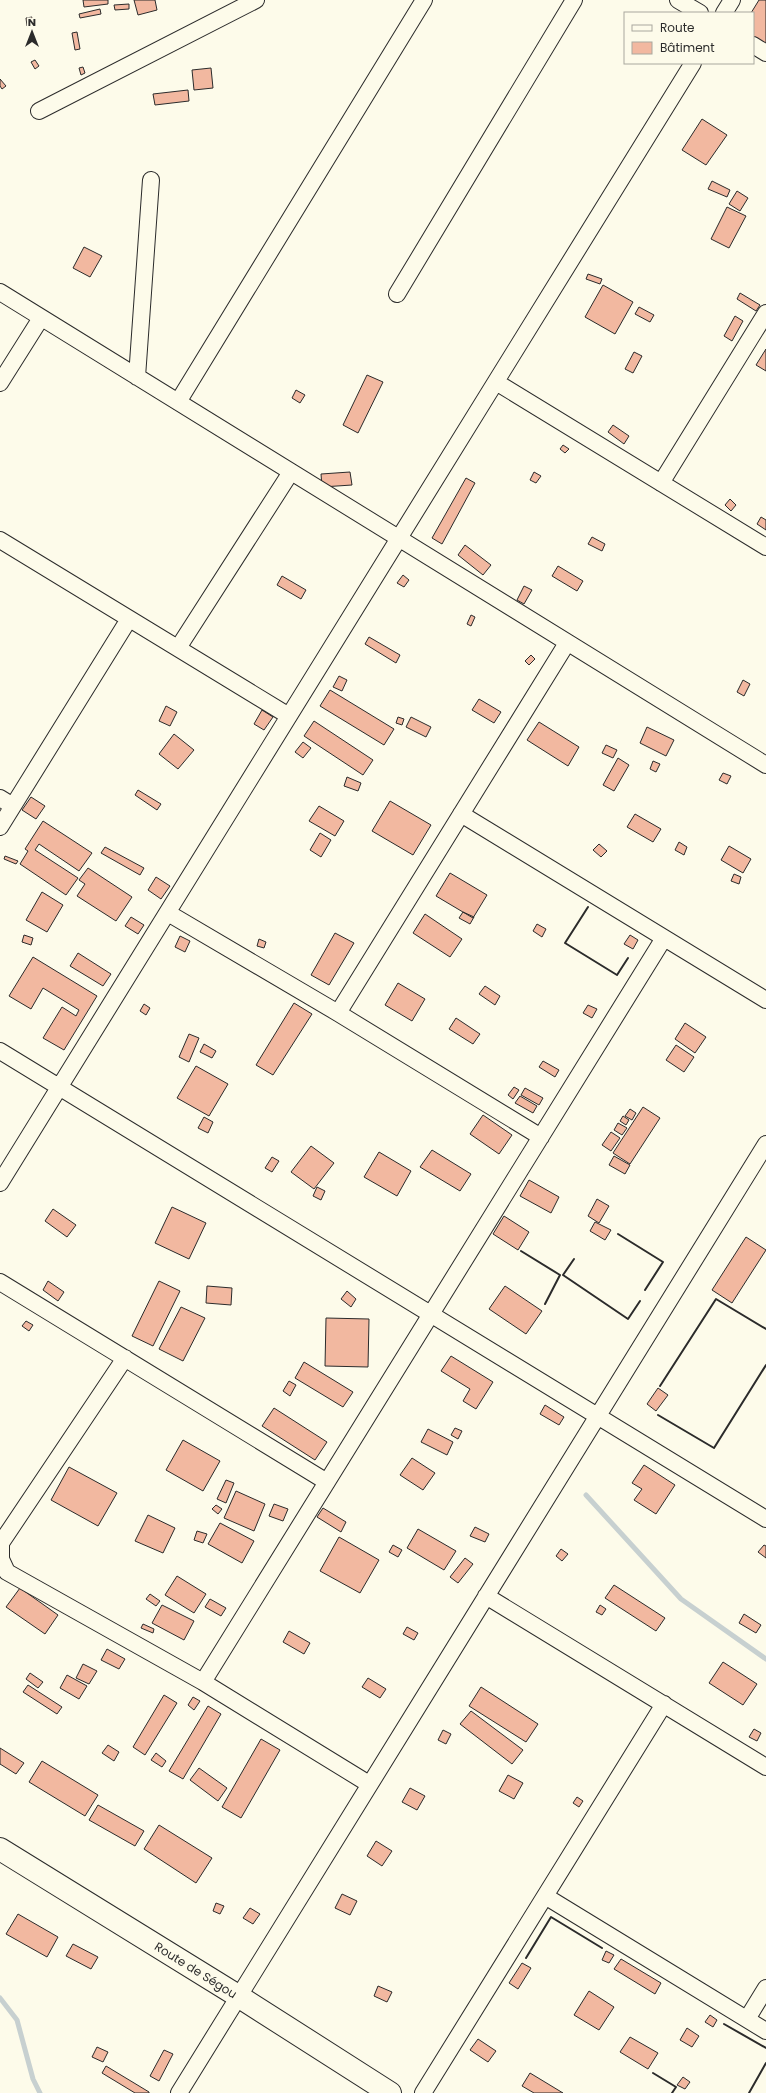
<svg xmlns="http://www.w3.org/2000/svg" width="766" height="2093" font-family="Poppins,sans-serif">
<rect width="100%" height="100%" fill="#fdfbea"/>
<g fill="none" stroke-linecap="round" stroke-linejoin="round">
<path stroke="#c7d0d0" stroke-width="5" d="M586 1495 681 1599 766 1659
M0 1998 17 2020 33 2079 40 2093"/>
</g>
<path fill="#f2b8a0" stroke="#2b2b2b" d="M83 0H108V4L84 7Z
M134 0H155L157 10 138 15Z
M759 0H766V48L753 40V13H751Z
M129 4V9L115 10 114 5Z
M100 9 101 14 80 18 79 14Z
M32 17 33 26H27L26 18Z
M77 32 80 49 75 50 72 33Z
M35 60 39 66 35 69 31 62Z
M83 67 85 73 81 75 79 68Z
M211 68 213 88 194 90 192 70Z
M0 79 6 86 2 89 0 86Z
M188 90 189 101 155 105 153 94Z
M702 119 727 135 706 165 682 150Z
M712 181 730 190 727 197 708 189Z
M737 191 748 198 740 211 729 204Z
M727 207 746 216 729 248 711 239Z
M84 247 102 256 90 277 73 268Z
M588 274 602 279 600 284 586 279Z
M603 285 633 302 615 334 585 317Z
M740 293 760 305 756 311 737 299Z
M639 307 654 315 650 322 635 314Z
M735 316 743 321 732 341 724 336Z
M766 349V371L756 365Z
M634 352 642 356 633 373 625 369Z
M367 375 383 382 358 433 343 425Z
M296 390 305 395 300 403 292 398Z
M613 425 629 436 624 444 608 432Z
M563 445 569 449 565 453 560 449Z
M350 472 352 485 322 487 321 474Z
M534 472 541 476 536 483 530 480Z
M466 478 475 483 442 544 432 538Z
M730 499 736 505 731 511 725 505Z
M761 517 766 520V530L757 524Z
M592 537 605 544 602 551 588 544Z
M465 545 491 565 483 575 458 555Z
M558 566 583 581 577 591 552 576Z
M403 575 409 580 404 587 397 583Z
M282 576 306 590 301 599 277 585Z
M524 586 532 590 524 604 517 600Z
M471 615 475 617 471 626 467 624Z
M369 637 400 655 396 663 365 644Z
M531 655 535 659 529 665 525 661Z
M339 676 347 680 342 691 333 687Z
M743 680 750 684 744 696 737 692Z
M330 690 394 729 384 745 320 706Z
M479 699 501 712 494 723 472 710Z
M166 706 177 712 170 726 159 721Z
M262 710 273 717 264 730 254 724Z
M398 717 404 719 402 725 396 723Z
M411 717 431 727 426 737 406 727Z
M314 721 373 760 363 775 304 736Z
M539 722 579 747 568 766 527 740Z
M647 727 674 740 666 756 640 743Z
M174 734 194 750 178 769 159 754Z
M303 742 311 748 303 758 295 752Z
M606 745 617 750 613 758 602 753Z
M618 758 629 765 614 791 603 785Z
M653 761 660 764 656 772 650 769Z
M723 773 731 776 727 784 719 780Z
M347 777 361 783 358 791 344 786Z
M138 790 161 804 157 810 135 795Z
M31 797 45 806 36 819 22 810Z
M390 801 431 825 413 855 372 831Z
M319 806 344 821 335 836 309 821Z
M635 814 661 829 653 842 627 827Z
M43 821 92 853 79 871 39 844 35 850 78 878 66 895 20 864 28 851 25 849Z
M320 833 331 840 321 857 310 850Z
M679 842 687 847 684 855 675 850Z
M599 844 607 851 601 857 593 850Z
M729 846 751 859 743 873 721 860Z
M105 847 144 868 140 875 101 853Z
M5 856 18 861 16 864 4 859Z
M88 868 132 897 116 921 77 896 85 884 79 880Z
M450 873 487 895 473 918 436 896Z
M734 874 741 877 739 884 731 881Z
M156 877 170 886 161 899 148 890Z
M42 892 63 905 47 932 26 920Z
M463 912 474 917 470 924 459 918Z
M425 914 462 939 450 957 413 933Z
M131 917 144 925 138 934 125 926Z
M537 924 546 929 542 937 533 931Z
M335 933 354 943 329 985 311 975Z
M24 935 33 938 31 945 22 942Z
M630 935 638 940 633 949 624 944Z
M180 936 190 941 185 952 175 947Z
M259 939 266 942 264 948 257 946Z
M78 953 111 974 103 986 70 966Z
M33 957 97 996 64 1050 43 1038 62 1007 76 1016 79 1010 43 988 31 1009 9 996Z
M398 983 425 999 412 1021 385 1005Z
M485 986 500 996 495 1005 479 994Z
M294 1003 312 1014 273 1075 256 1065Z
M144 1004 150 1008 146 1015 140 1011Z
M588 1005 597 1009 592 1018 583 1013Z
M456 1018 480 1034 473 1044 449 1029Z
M685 1023 706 1037 695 1053 675 1039Z
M189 1034 199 1038 189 1062 179 1057Z
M204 1044 216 1051 212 1058 200 1052Z
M676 1045 694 1057 684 1072 666 1060Z
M543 1061 559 1070 555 1077 539 1067Z
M196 1066 228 1084 209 1116 177 1098Z
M514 1087 519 1090 513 1099 508 1095Z
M525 1088 543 1098 539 1105 521 1095Z
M520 1096 537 1106 533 1113 515 1103Z
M643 1107 660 1118 630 1164 613 1153Z
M630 1109 636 1113 632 1120 625 1116Z
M483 1115 512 1135 499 1154 470 1134Z
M623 1116 629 1120 626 1125 620 1121Z
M204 1117 213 1122 208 1133 198 1128Z
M618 1123 627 1128 622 1135 614 1130Z
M611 1132 620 1138 611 1151 602 1145Z
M311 1146 334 1163 314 1189 291 1172Z
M432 1150 471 1174 460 1191 420 1167Z
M379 1152 411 1171 397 1196 364 1177Z
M614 1156 630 1165 625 1174 609 1165Z
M272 1157 279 1161 272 1172 265 1168Z
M529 1180 559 1197 551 1213 520 1196Z
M317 1187 325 1191 321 1200 313 1196Z
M597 1199 609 1206 599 1223 588 1216Z
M172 1207 206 1223 189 1259 155 1243Z
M53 1209 76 1225 67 1237 45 1221Z
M504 1216 529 1232 518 1250 493 1234Z
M595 1222 611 1230 605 1240 590 1231Z
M746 1237 766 1250 732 1303 712 1290Z
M48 1281 64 1292 58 1301 43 1290Z
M159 1281 180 1291 153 1346 132 1336Z
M207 1286 232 1288 231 1305 206 1303Z
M505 1286 542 1311 526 1334 489 1309Z
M347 1291 356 1299 351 1307 341 1299Z
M181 1307 205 1318 183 1361 159 1349Z
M326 1318 369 1319 368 1367 325 1366Z
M26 1321 33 1325 29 1331 22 1326Z
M451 1356 493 1382 476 1409 463 1401 470 1389 441 1371Z
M304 1362 353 1392 343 1407 295 1378Z
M289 1381 296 1385 290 1396 283 1391Z
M658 1388 668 1395 656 1411 647 1404Z
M545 1405 564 1417 559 1425 540 1414Z
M274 1408 327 1442 315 1460 262 1426Z
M455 1428 462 1431 458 1439 451 1435Z
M428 1429 453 1442 447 1455 421 1442Z
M183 1440 220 1461 203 1491 166 1470Z
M412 1458 435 1473 423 1490 400 1475Z
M644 1465 675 1485 656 1514 634 1500 642 1489 632 1483Z
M69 1467 117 1493 98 1526 51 1500Z
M226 1480 234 1483 226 1503 217 1499Z
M236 1491 265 1504 254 1531 224 1518Z
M274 1504 288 1509 283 1521 269 1516Z
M216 1505 222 1509 218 1514 212 1509Z
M323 1508 346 1522 341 1532 317 1517Z
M148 1515 175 1528 163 1553 135 1541Z
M220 1523 254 1541 242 1563 208 1544Z
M475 1527 489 1534 485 1542 470 1536Z
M418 1529 456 1551 444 1570 407 1548Z
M197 1531 207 1534 203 1543 194 1540Z
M339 1537 379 1560 360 1593 320 1571Z
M393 1545 402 1550 398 1557 389 1552Z
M764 1545 766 1546V1558L758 1552Z
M561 1549 568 1554 562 1561 556 1556Z
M465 1558 473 1564 458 1583 450 1577Z
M177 1576 206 1594 194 1613 165 1595Z
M614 1585 665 1618 656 1631 605 1598Z
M20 1588 58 1615 45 1634 6 1607Z
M150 1594 160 1601 156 1606 146 1599Z
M210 1599 226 1608 221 1616 205 1607Z
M162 1605 194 1621 184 1640 152 1623Z
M600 1605 606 1609 602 1615 596 1612Z
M744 1614 761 1625 756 1633 739 1623Z
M143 1624 154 1629 153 1633 141 1628Z
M407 1627 418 1633 414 1640 403 1634Z
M289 1631 310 1643 304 1654 283 1642Z
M107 1649 125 1659 119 1669 101 1660Z
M723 1662 757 1684 743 1705 709 1683Z
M83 1664 97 1671 89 1684 76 1678Z
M30 1673 43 1682 38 1688 26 1679Z
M67 1675 87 1686 79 1699 60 1688Z
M368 1678 386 1689 380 1698 362 1687Z
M28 1685 62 1707 57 1714 23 1692Z
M481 1687 538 1724 526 1742 469 1706Z
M164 1695 177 1703 145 1755 133 1747Z
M193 1697 200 1701 194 1710 188 1705Z
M208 1706 221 1714 183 1779 169 1771Z
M471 1711 523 1750 512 1764 460 1724Z
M754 1729 761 1733 757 1741 749 1737Z
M443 1730 451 1734 446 1744 438 1740Z
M261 1739 280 1750 241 1818 222 1807Z
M108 1745 119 1752 114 1761 102 1753Z
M0 1748 24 1763 16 1774 0 1764Z
M156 1753 166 1761 162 1767 151 1760Z
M42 1761 98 1795 85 1816 29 1782Z
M199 1768 227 1788 218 1801 190 1780Z
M508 1775 523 1783 514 1799 499 1791Z
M410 1788 425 1796 417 1810 402 1802Z
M577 1797 583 1801 579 1807 573 1803Z
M98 1805 144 1831 135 1846 89 1820Z
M159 1825 212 1858 196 1883 144 1849Z
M376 1841 392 1851 382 1866 367 1856Z
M342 1894 357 1901 350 1915 335 1908Z
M216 1903 224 1906 220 1914 213 1911Z
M250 1908 260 1914 253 1924 243 1918Z
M18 1914 58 1937 47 1957 6 1934Z
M73 1944 98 1957 91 1969 66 1956Z
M606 1951 614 1955 609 1963 602 1960Z
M621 1959 661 1983 655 1994 614 1969Z
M522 1963 531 1968 518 1989 509 1983Z
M378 1986 392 1992 387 2002 374 1996Z
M589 1991 614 2007 599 2030 574 2015Z
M710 2015 717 2020 713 2027 705 2022Z
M687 2028 699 2036 692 2047 680 2040Z
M630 2037 658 2053 648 2069 620 2052Z
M478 2039 496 2051 488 2062 470 2050Z
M97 2047 108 2052 103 2062 92 2057Z
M164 2050 173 2054 159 2081 150 2076Z
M106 2066 149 2092V2093H135L102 2073Z
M530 2073 563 2093H534L522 2086Z
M683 2077 690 2082 685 2089 677 2085Z"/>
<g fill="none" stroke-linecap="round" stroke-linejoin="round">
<defs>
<path id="minor" d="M678 0 700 13
M724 13 732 0
M753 45 766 53
M39 111 256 0
M0 292 766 765
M397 294 574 0
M137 377 151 180
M496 382 766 547
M0 383 41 318
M178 402 424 0
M661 483 766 313
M0 540 289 716
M178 648 291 472
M0 798 13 806
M461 814 766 1000
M0 827 129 619
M168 913 338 1013 541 1137
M338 1013 567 643
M0 1051 766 1519
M0 1183 693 63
M0 1282 327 1482
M125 1358 1 1543V1559L7 1572 203 1682 369 1784
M486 1596 766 1767
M203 1682 664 938
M545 1896 766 2031
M747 2019 766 1988
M179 2093 766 1144
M423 2093 664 1704"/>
<path id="trunk" d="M0 1849 238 1996 390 2093"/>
</defs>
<use href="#minor" stroke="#2b2b2b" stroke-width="18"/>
<use href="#trunk" stroke="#2b2b2b" stroke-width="24"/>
<use href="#minor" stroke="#fdfbea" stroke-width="16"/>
<use href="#trunk" stroke="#fdfbea" stroke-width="22"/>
<path stroke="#2b2b2b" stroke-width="2" d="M588 907 565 943 617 975 628 958
M618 1234 663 1262 645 1290
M521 1251 560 1275 545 1304
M574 1259 563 1275 628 1319 640 1301
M660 1386 716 1299 766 1329
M658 1415 714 1448 766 1365
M526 1958 551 1917 602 1948
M724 2024 766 2048
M653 2073 676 2087 672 2093
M749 2093 766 2063"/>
</g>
<g text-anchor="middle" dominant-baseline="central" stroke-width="3" stroke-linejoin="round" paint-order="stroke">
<g font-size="12" fill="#2b2b2b" stroke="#fdfbea">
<text transform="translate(196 1970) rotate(32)">Route de Ségou</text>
</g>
</g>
<rect x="624" y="12" width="130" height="52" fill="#fdfbea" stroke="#a9a89e"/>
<rect x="632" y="25" width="20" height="6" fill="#fdfbea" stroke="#a9a89e"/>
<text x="660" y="32" font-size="12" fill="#2b2b2b">Route</text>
<rect x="632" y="42" width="20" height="12" fill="#f2b8a0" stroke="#a9a89e"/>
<text x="660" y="52" font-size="12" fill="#2b2b2b">Bâtiment</text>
<g transform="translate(32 32)" stroke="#fdfbea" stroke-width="3" paint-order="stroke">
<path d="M0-3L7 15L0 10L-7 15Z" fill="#2b2b2b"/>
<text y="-6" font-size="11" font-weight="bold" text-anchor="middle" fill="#2b2b2b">N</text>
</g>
</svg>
